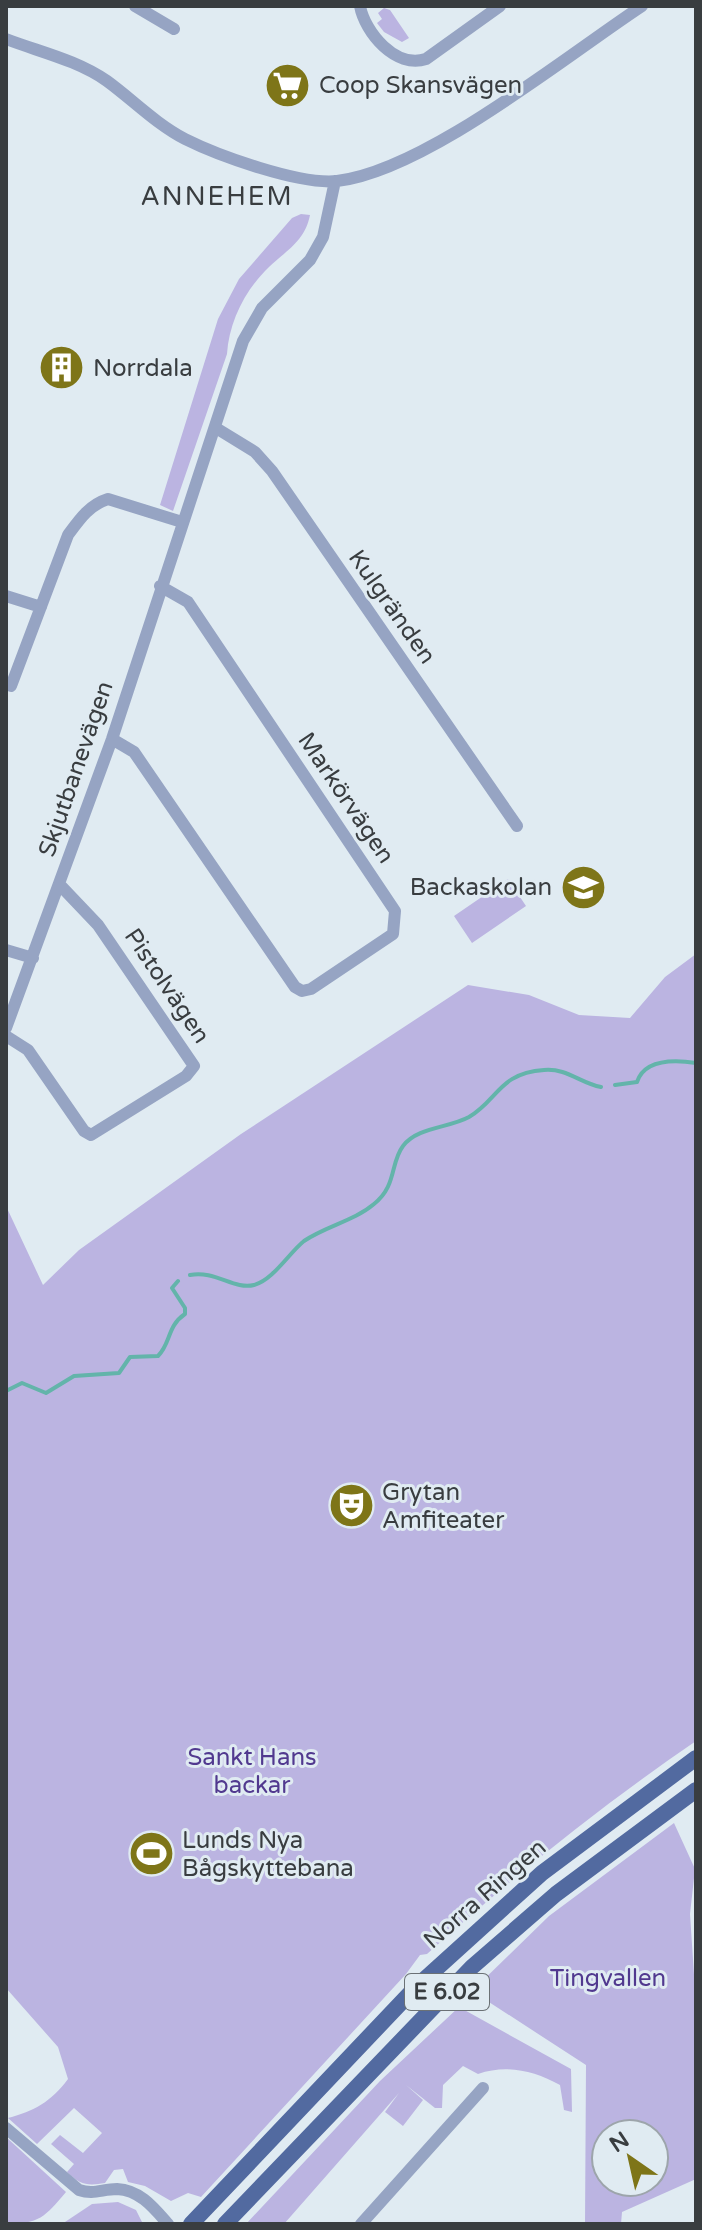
<svg xmlns="http://www.w3.org/2000/svg" width="702" height="2230" font-family="'Varela Round',sans-serif">
<rect width="100%" height="100%" fill="#e0ebf2"/>
<path fill="#bbb4e1" fill-rule="evenodd" d="M384 8 390 10 409 38 402 42 384 32 377 23 382 19 378 13Z
M301 214 310 215C305 241 287 250 269 267 245 290 229 322 227 354L173 511 160 505 218 319 239 279 292 218Z
M508 879 526 906 472 943 454 916Z
M696 954V1741C601 1806 513 1877 427 1954L420 1955 406 1974 201 2197 188 2193 171 2201 145 2186 128 2182 123 2169 114 2170 105 2183C88 2186 80 2185 67 2172L74 2164 51 2144 60 2135 83 2153 102 2133 74 2108 37 2144 8 2118C34 2111 51 2102 68 2079L58 2047 6 1988V1206L43 1285 79 1250 241 1134 468 985 529 995 579 1015 630 1018 665 977Z
M674 1823 695 1869 690 1914 696 2005V2179L622 2212 621 2224H585L586 2065 472 1991 549 1916ZM606 2134H654V2182H606Z
M459 2007 571 2069 572 2112 564 2110 560 2085C534 2071 507 2064 478 2074L463 2066 443 2085 442 2108H435L406 2085 423 2100 403 2126 385 2112 399 2093 284 2224H246L380 2081Z
M6 2137 66 2192C45 2217 39 2224 6 2224Z
M118 2202 136 2210 143 2224H62L92 2204Z"/>
<g fill="none" stroke-linecap="round" stroke-linejoin="round">
<path stroke="#63b4aa" stroke-width="4" d="M615 1085 637 1082C645 1058 676 1060 696 1063
M190 1275C215 1270 234 1290 254 1285 273 1280 289 1253 304 1241 326 1226 354 1221 374 1204 397 1186 390 1163 403 1146 417 1127 449 1128 469 1117 498 1100 499 1073 544 1070 567 1068 580 1083 601 1087
M6 1391 22 1383 46 1393 74 1376 119 1373 130 1357 158 1356C171 1343 167 1326 185 1314V1308L172 1288 178 1281"/>
<path stroke="#96a4c3" stroke-width="12" d="M135 6 174 29
M360 6C365 33 396 69 426 59L500 6
M6 39C40 52 77 60 107 81 133 100 156 124 185 139 219 156 300 185 337 181 425 171 566 56 642 6
M216 428 255 452 272 471 517 826
M6 596 41 607
M11 686 68 535C79 520 89 505 108 499L182 522
M112 739 134 752 295 987 302 991 311 989 393 934 395 911 188 602 160 586
M6 950 33 958
M6 1028 112 739 243 341 262 308 310 260 323 237 335 181
M6 1036 28 1050 84 1131 91 1135 186 1076 194 1066 98 925 59 884
M6 2128 79 2190C94 2195 102 2189 117 2189 140 2190 154 2208 168 2224
M361 2224 483 2088"/>
<path stroke="#526aa0" stroke-width="16" d="M191 2224 415 1988 542 1873 696 1758
M225 2224 472 1967 556 1894 696 1790"/>
</g>
<defs>
<symbol id="supermarket-disc" viewBox="-11 -11 22 22"><circle r="9.5" fill="#7e7518" stroke="#e0ebf2"/><path d="M-6-5.5h2.5l.6 2H6L4.5 2H-2.5L-4.4-4H-6ZM-1.5 3.2a1.3 1.3 0 1 0 .1 0ZM3 3.2a1.3 1.3 0 1 0 .1 0Z" fill="#fff"/></symbol>
<symbol id="building-disc" viewBox="-11 -11 22 22"><circle r="9.5" fill="#7e7518" stroke="#e0ebf2"/><path d="M-4-6H4V6H1V3H-1V6H-4ZM-2.5-4.3h1.7v1.8h-1.7ZM.8-4.3h1.7v1.8H.8ZM-2.5-1h1.7V.8h-1.7ZM.8-1h1.7V.8H.8Z" fill="#fff"/></symbol>
<symbol id="school-disc" viewBox="-11 -11 22 22"><circle r="9.5" fill="#7e7518" stroke="#e0ebf2"/><path d="M0-5L7-2L0 1L-7-2ZM-4 1L0 2.5L4 1V4Q0 6-4 4Z" fill="#fff"/></symbol>
<symbol id="theatre-disc" viewBox="-11 -11 22 22"><circle r="9.5" fill="#7e7518" stroke="#e0ebf2"/><path d="M-5-5.5Q0-4 5-5.5V0Q5 5 0 6Q-5 5-5 0ZM-3.3-2.5H-1v1.5H-3.3ZM1-2.5H3.3v1.5H1ZM-2.8 1Q0 5.5 2.8 1Z" fill="#fff"/></symbol>
<symbol id="stadium-disc" viewBox="-11 -11 22 22"><circle r="9.5" fill="#7e7518" stroke="#e0ebf2"/><path d="M0-5a6.5 5 0 1 0 0 10a6.5 5 0 1 0 0-10ZM-3.5-1.8h7v3.6h-7Z" fill="#fff"/></symbol>
</defs>
<g fill-rule="evenodd">
<use href="#supermarket-disc" x="262" y="60" width="51" height="51"/>
<use href="#building-disc" x="36" y="342" width="51" height="51"/>
<use href="#school-disc" x="558" y="862" width="51" height="51"/>
<use href="#theatre-disc" x="326" y="1480" width="51" height="51"/>
<use href="#stadium-disc" x="126" y="1828" width="51" height="51"/>
</g>
<g text-anchor="middle" dominant-baseline="central" stroke-width="6" stroke-linejoin="round" paint-order="stroke">
<rect fill="#e0ebf2" stroke="#6b7175" stroke-width="2" x="405" y="1974" width="84" height="36" rx="6"/>
<g font-size="22" font-weight="bold" fill="#393d40">
<text x="447" y="1992">E 6.02</text>
</g>
<g font-size="24" fill="#393d40" stroke="#e0ebf2" text-anchor="start">
<text x="319" y="85">Coop Skansvägen</text>
<text x="93" y="368">Norrdala</text>
<text x="552" y="887" text-anchor="end">Backaskolan</text>
<text x="382" y="1492">Grytan<tspan x="382" dy="28">Amfiteater</tspan></text>
<text x="182" y="1840">Lunds Nya<tspan x="182" dy="28">Bågskyttebana</tspan></text>
</g>
<g font-size="24" fill="#393d40" stroke="#e0ebf2">
<text transform="translate(392 607) rotate(55)">Kulgränden</text>
<text transform="translate(76 769) rotate(-71)">Skjutbanevägen</text>
<text transform="translate(346 798) rotate(56)">Markörvägen</text>
<text transform="translate(167 986) rotate(56)">Pistolvägen</text>
<text transform="translate(485 1894) rotate(-41)">Norra Ringen</text>
</g>
<g font-size="24" fill="#51398f" stroke="#e0ebf2">
<text x="252" y="1757">Sankt Hans<tspan x="252" dy="28">backar</tspan></text>
<text x="608" y="1978">Tingvallen</text>
</g>
<g font-size="26" letter-spacing="2" fill="#393d40" stroke="#e0ebf2">
<text x="217" y="196">ANNEHEM</text>
</g>
</g>
<rect width="702" height="2230" fill="none" stroke="#393d40" stroke-width="16"/>
<g transform="translate(630 2158) rotate(326)"><circle r="38" fill="#e0ebf2" stroke="#9da5ab" stroke-width="2"/>
<path d="M0-6L14 30L0 20L-14 30Z" fill="#7e7518"/>
<text y="-12" font-size="22" font-weight="bold" text-anchor="middle" fill="#393d40">N</text>
</g>
</svg>
